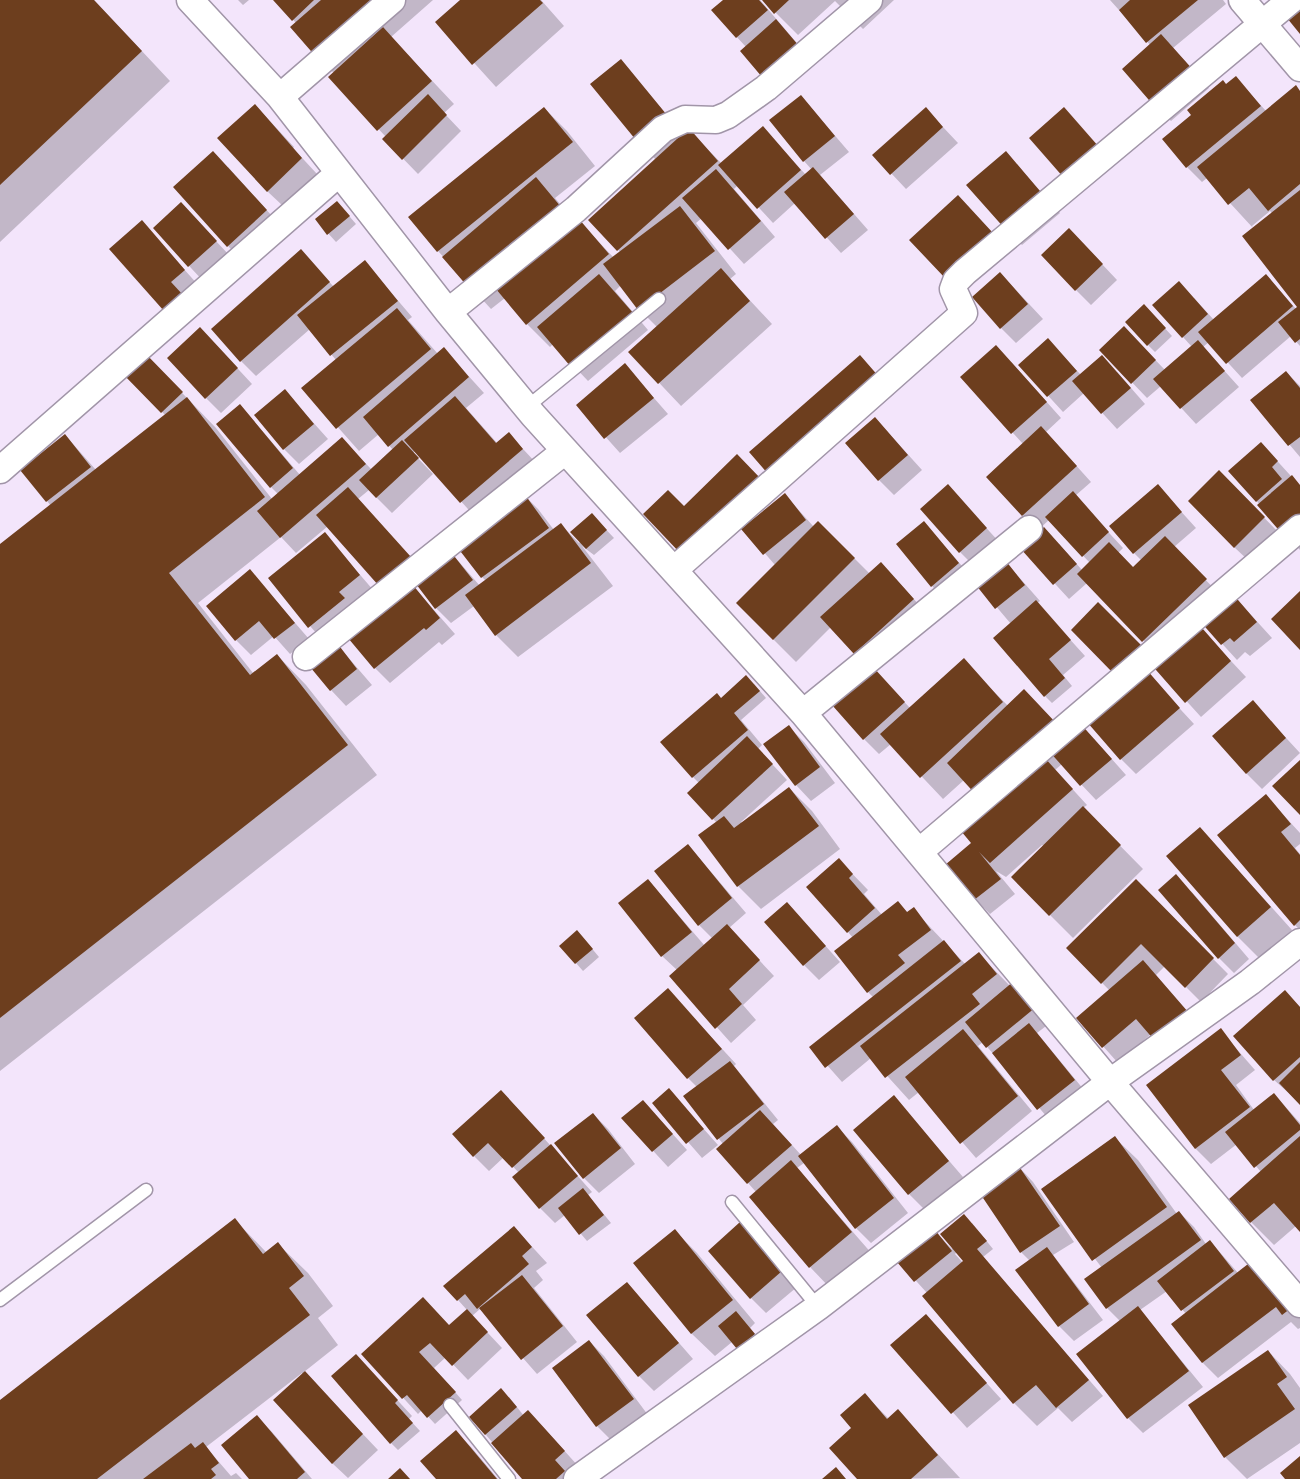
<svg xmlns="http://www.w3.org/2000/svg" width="1300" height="1479" font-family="'Open Sans',sans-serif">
<rect width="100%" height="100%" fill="#f3e5fb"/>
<path fill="#0003" fill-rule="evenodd" d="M0 0H94L170 81 0 242Z
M238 0H249L243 5Z
M275 0H433L391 37 454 104 444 113 461 131 418 174 384 139 386 137 330 77 334 73 318 58 296 23Z
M462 0H541L564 26 496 87 437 22Z
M725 0H760L813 62 746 47 713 11Z
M763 0H894L863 29 835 1 798 35Z
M1110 0H1223L1226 4 1173 48 1209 88 1171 121 1156 106 1151 46Z
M621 61 684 135 689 130 722 164 763 128 806 175 812 170 804 161 801 96 849 152 820 175 868 230 841 253 795 203 773 223 738 185 734 189 775 237 744 264 702 218 696 223 736 274 730 279 772 324 681 406 630 352 657 327 639 309 621 285 615 291 648 330 588 381 553 344 550 347 527 324 505 298 491 309 438 251 544 108 567 131 595 166 555 198 576 223 579 221 614 258 620 252 590 220 656 160 641 144Z
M1236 78 1266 111 1300 91V346L1291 336 1242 378 1209 342 1203 347 1239 387 1196 424 1161 386 1147 398 1101 350 1139 343 1165 370 1192 347 1183 337 1194 298 1214 320 1266 275 1296 309 1299 307 1253 228 1207 178 1202 182 1187 167 1226 85ZM1270 211 1272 213 1253 228 1252 226Z
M255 105 294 147 293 148 317 174 283 206 267 191Z
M926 109 958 143 906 189 874 155Z
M1006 153 1060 213 1022 245 1007 230Z
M228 167 281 226 243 261 228 246Z
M181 204 231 257 204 282 154 228Z
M344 210 356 224 336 242 316 220Z
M142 222 199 286 180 326Z
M1084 245 1117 280 1091 305 1076 290Z
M301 251 334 287 365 262 412 317 408 320 438 354 444 349 484 393 466 408 497 443 509 434 537 464 476 518 416 451 413 453 433 474 392 513 369 490 358 499 421 569 447 548 480 586 486 581 482 577 523 494 538 509 554 530 561 525 579 543 599 522 614 538 594 555 582 546 613 586 518 657 496 635 474 606 451 623 436 608 416 582 412 585 455 634 442 645 439 642 390 683 375 668 390 595 328 526 296 553 281 537 198 603 253 673 277 655 306 685 377 775 0 1071V546L51 506 47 501 65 435 96 470 166 416 124 373 159 369 216 428 272 499 278 494 271 487 240 405 300 475 342 439 372 470 393 450 379 434 359 451 303 388 336 360 310 329 256 376 241 361Z
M1000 273 1043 319 1016 343 1001 328Z
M1151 313 1172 336 1155 352 1148 345Z
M1048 340 1081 375 1117 372 1145 404 1117 429 1084 393 1063 412 1020 365Z
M215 344 252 384 221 413 206 398Z
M860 357 894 394 785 489 770 474Z
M1011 362 1061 418 1046 432 1091 482 1075 496 1123 548 1118 553 1133 568 1141 560 1134 553 1158 486 1196 528 1174 547 1225 600 1232 594 1272 638 1250 656 1245 652 1237 660 1205 625 1201 629 1246 677 1201 717 1152 663 1145 671 1194 724 1136 774 1121 759 1129 686 1098 604 1153 659 1158 655 1087 583 1069 599 1022 548 1059 544 1082 570 1090 563 1049 520 1038 530 1023 515V444L962 377Z
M625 365 668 414 620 453 577 405Z
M1286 372 1300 386V457L1252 400Z
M285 391 328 439 299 464 284 449Z
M875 418 922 470 894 495 879 480Z
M1261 443 1300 486V550L1230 471Z
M948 486 1001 544 975 567 960 552Z
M1234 487 1279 533 1250 562 1234 547Z
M785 495 814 527 818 522 870 574 896 579 928 615 870 668 831 627 796 662 737 603 775 565 743 528 697 568 682 553 684 508 776 496 753 519 754 520Z
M924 522 974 580 1002 558 1040 601 1037 603 1085 656 1063 675 1072 686 1052 703 1045 696 1011 624 973 579 947 601 932 586Z
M325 534 374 591 324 642 269 579Z
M250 571 309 639 290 654 274 636 251 655 236 640Z
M334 641 372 685 346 706 331 690Z
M963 660 1008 706 1067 735 1094 739 1126 775 1096 800 1062 764 1055 770 1087 805 1083 808 1143 869 1073 938 1012 877 1044 846 1042 845 1006 877 996 871 1015 894 990 914 975 899 973 843 990 807 964 780 943 799 891 744 879 754 864 739 874 670 910 708Z
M754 684 766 698 741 720 762 745 758 749 787 780 741 822 743 824 789 788 812 811 840 849 761 909 738 886 700 836 717 823 688 793 699 783 693 777 721 699Z
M1253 702 1300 753 1262 789 1246 773Z
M789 727 804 742 835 783 811 801 796 785Z
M1266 796 1300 833V844L1295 848 1300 854V930L1295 925Z
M1200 828 1292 930 1260 959 1237 936Z
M688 845 746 913 729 928 774 976 743 1005 756 1020 731 1043 671 976 677 970 662 956 648 880 705 946 713 939 699 925Z
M839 860 868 890 864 894 882 915 898 903 908 913 913 909 966 965 979 954 1010 986 1050 1023 1037 1033 1089 1096 1053 1124 983 1042 978 1046 1032 1111 976 1158 919 1092 909 1100 871 1058 842 1082 811 1047 873 997 868 992 853 938 848 932Z
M1136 881 1228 974 1201 1002 1165 966 1156 975 1202 1028 1171 1055 1151 1034 1118 1063 1078 1018 1110 991 1068 948Z
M1191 891 1249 959 1234 973 1219 958Z
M787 903 840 962 819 980 804 965Z
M584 939 599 957 583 971 561 946Z
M668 990 736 1064 734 1066 778 1120 773 1124 801 1155 837 1127 852 1142 908 1213 871 1243 856 1228 804 1163 797 1168 873 1255 832 1290 810 1267 756 1192 718 1149 723 1144 685 1096 697 1087 688 1078Z
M1285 992 1300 1007V1103L1274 1080Z
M1220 1030 1255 1070 1236 1085 1254 1110 1274 1094 1300 1123V1231L1296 1226 1274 1245 1251 1222 1261 1172 1237 1144 1211 1164 1196 1149 1148 1085Z
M669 1090 718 1145 702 1158 654 1103Z
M894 1097 963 1177 924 1209 909 1194Z
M643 1101 687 1150 668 1167 623 1118Z
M516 1107 592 1192 588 1195 611 1223 587 1241 565 1215 555 1223 540 1208 519 1173 504 1157 489 1171 474 1156Z
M593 1114 608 1129 635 1164 599 1193 584 1178Z
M1115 1138 1138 1160 1177 1214 1179 1212 1194 1227 1206 1244 1210 1241 1238 1273 1300 1309V1328L1298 1329 1291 1322 1218 1378 1203 1363 1173 1324 1186 1314 1167 1291 1140 1310 1203 1387 1143 1433 1128 1418 1120 1321 1107 1308 1086 1279 1102 1268 1043 1190Z
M1018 1166 1033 1182 1074 1242 1053 1255 1103 1320 1074 1341 1059 1326 1030 1261 1021 1252Z
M235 1220 267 1253 278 1244 308 1273 333 1306 318 1318 338 1345 304 1372 378 1450 348 1478 332 1463 302 1373 206 1447 231 1476 236 1473 242 1479H0V1401Z
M972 1223 993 1249 983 1257 1103 1396 1072 1422 1058 1408 1037 1426 1014 1403 924 1296 927 1293 899 1262 935 1232 952 1249ZM957 1252 965 1261 963 1263 955 1254Z
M514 1227 547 1263 536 1271 543 1280 534 1288 577 1342 537 1374 480 1309 472 1316 502 1348 468 1380 446 1357 434 1368 462 1400 435 1424 422 1410 418 1414 363 1354 450 1326 467 1310 458 1300Z
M675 1231 697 1253 755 1323 750 1328 762 1342 745 1356 732 1342 715 1356 692 1334 635 1263Z
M755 1239 797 1287 766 1313 751 1298Z
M627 1283 693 1359 654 1391 639 1376Z
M926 1316 1001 1399 967 1428 892 1345Z
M589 1341 604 1356 648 1415 612 1441 597 1426 554 1368Z
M1268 1351 1290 1374 1300 1388V1443L1247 1479 1225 1457Z
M356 1355 412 1416 409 1419 420 1431 398 1450 391 1443Z
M865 1395 889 1419 898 1411 960 1478 859 1479 852 1428Z
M509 1397 524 1416 543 1427 579 1467 573 1479H523L471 1417Z
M257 1417 272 1432 312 1479H251Z
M456 1432 471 1447 498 1479H438Z"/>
<path fill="#6d3e1e" d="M0 0H94L142 51 0 185Z
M273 0H314L292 21Z
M321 0H384L317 58 290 27Z
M460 0H540L543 3 472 65 435 22Z
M723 0H759L768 10 736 38 711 10Z
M762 0H789L774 14Z
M1130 0H1198L1146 43 1119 10Z
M1300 7V34L1287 18Z
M776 19 799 46 762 77 740 51Z
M383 27 432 81 377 131 328 77Z
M1161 34 1195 72 1155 107 1122 69Z
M621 59 671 120 640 145 590 84Z
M1236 76 1261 106 1186 168 1162 139 1191 115 1187 110 1223 80 1226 84Z
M1296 85 1300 91V184L1268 211 1249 188 1228 205 1197 167Z
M428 94 447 115 402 160 382 139Z
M801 95 835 136 803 162 769 120Z
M255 104 302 158 267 192 217 138Z
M544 107 573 142 437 252 408 217Z
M926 107 943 127 890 175 872 155Z
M1064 107 1099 147 1064 178 1029 138Z
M763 126 801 170 757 209 718 165Z
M689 128 718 161 617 251 588 220Z
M213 151 267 210 227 247 173 187Z
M1006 151 1045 197 1006 230 966 185Z
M813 167 854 214 825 239 784 192Z
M716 169 761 221 728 250 682 198Z
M536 177 561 207 468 287 442 257Z
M1300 190V339L1295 343 1278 322 1297 307 1242 236Z
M958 195 993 233 945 278 909 240Z
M337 201 350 216 327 235 315 219Z
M181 202 217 241 188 267 153 228Z
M680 206 715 251 638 310 603 264Z
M579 219 609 254 526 325 496 289Z
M142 220 185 270 171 282 183 295 164 311 109 249Z
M1069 228 1103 264 1075 291 1041 255Z
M301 249 330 282 240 362 211 329Z
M365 260 398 301 330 356 297 315Z
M721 268 750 301 658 384 628 352Z
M1000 272 1028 304 1000 329 972 297Z
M599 274 634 314 571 367 537 327Z
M1266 274 1293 306 1226 364 1198 332Z
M1179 281 1208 314 1182 338 1152 305Z
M1144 304 1166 328 1147 346 1125 322Z
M397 308 431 349 336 429 301 388Z
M1124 326 1156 360 1131 384 1099 350Z
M200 327 238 368 205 399 167 358Z
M1048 338 1077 371 1047 397 1018 365Z
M1198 340 1225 371 1180 409 1153 379Z
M996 345 1047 402 1011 434 960 377Z
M444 347 469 377 388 447 363 417Z
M144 352 183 392 161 413 122 373Z
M860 355 880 378 769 475 749 452Z
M1102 355 1131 388 1101 414 1072 381Z
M625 363 654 398 604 439 576 405Z
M1286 371 1300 388V437L1288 446 1250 400Z
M285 389 314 424 283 450 254 415Z
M455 396 496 443 509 432 523 449 460 503 404 440Z
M187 397 265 497 169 573 250 675 277 654 348 745 0 1018V544Z
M240 404 293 468 270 488 216 424Z
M875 417 908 455 878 481 845 443Z
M1041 426 1077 466 1022 516 986 477Z
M65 434 91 467 46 502 20 470Z
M342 437 366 464 280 538 257 511Z
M402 440 419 458 376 498 359 480Z
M1261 442 1278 461 1272 467 1282 479 1256 502 1228 471Z
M737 454 762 480 681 554 643 514 668 490 684 506Z
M1219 470 1265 517 1234 548 1188 501Z
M1292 475 1300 485V522L1284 536 1257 505Z
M948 484 987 528 959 553 920 509Z
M1158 484 1182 512 1133 554 1109 526Z
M348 487 411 557 379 586 316 515Z
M1073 491 1109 532 1082 557 1045 517Z
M523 492 549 528 481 578 454 543Z
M785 493 806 520 763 555 741 529Z
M592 513 607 530 586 549 570 532Z
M818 521 855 558 773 640 736 603Z
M924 521 959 563 931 587 896 544Z
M561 523 591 563 495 636 465 595Z
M1044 527 1077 564 1053 585 1020 548Z
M325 532 360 575 339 592 345 598 308 628 268 578Z
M1165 536 1207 579 1142 642 1077 574 1109 542 1133 567Z
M447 547 473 580 435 609 410 576Z
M1002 556 1025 585 995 609 972 580Z
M881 562 914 599 854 654 820 617Z
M250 569 295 623 274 639 259 621 235 641 206 606Z
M408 579 440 618 426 630 424 628 374 669 343 632Z
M1300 591V650L1271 619Z
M1232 593 1257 622 1234 642 1230 638 1221 645 1199 620Z
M1036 600 1071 640 1049 659 1065 678 1044 697 993 638Z
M1098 602 1141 645 1113 673 1071 630Z
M1195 620 1231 661 1185 703 1149 662Z
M334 639 357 669 330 691 306 662Z
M964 658 1003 702 920 778 880 734Z
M874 668 905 702 863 740 832 705Z
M1146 669 1180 708 1120 760 1087 722Z
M746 675 760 691 734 713 748 730 692 778 660 742 717 693 721 698Z
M1024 689 1057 724 979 798 947 763Z
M1253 700 1286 738 1246 774 1212 736Z
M1079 722 1112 759 1080 786 1048 750Z
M789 725 820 767 795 786 763 744Z
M747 736 773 764 712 820 687 793Z
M1044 757 1073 789 990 863 979 852 1001 879 974 900 945 865 971 843 961 831Z
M1300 760V815L1272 786Z
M789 787 819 826 737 887 698 835 724 816 734 828Z
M1266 794 1291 824 1281 832 1300 855V920L1294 926 1217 835Z
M1083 806 1121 845 1049 916 1011 877Z
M1200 827 1271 907 1237 937 1166 856Z
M688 844 732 898 698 926 654 871Z
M839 858 853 874 849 878 875 908 847 933 806 887Z
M1176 874 1235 943 1218 959 1158 890Z
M648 879 692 932 661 957 618 903Z
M1136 879 1214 958 1185 988 1141 944 1101 984 1066 948Z
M898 901 907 912 914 907 931 930 898 955 905 963 867 993 834 951Z
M787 902 826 946 803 966 764 922Z
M727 924 760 960 729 989 742 1004 715 1029 669 976Z
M577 930 593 949 575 964 559 946Z
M944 940 961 961 825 1068 809 1047Z
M979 952 997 974 972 994 980 1004 885 1078 860 1046Z
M1143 960 1188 1012 1155 1041 1136 1019 1102 1048 1076 1018Z
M1014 981 1036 1007 986 1048 965 1022Z
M668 988 722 1049 687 1079 634 1018Z
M1285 990 1300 1007V1057L1273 1081 1233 1036Z
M1029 1023 1075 1080 1037 1110 992 1053Z
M1221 1028 1241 1055 1221 1070 1250 1107 1195 1149 1146 1085Z
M963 1029 1018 1096 960 1144 905 1077Z
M730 1061 764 1104 717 1140 683 1096Z
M1300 1062V1105L1279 1083Z
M669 1088 704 1129 686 1144 652 1103Z
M501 1090 545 1138 512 1168 488 1143 473 1157 452 1134Z
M1274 1093 1300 1125V1130L1254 1168 1225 1132Z
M894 1095 949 1161 908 1195 853 1130Z
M643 1100 673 1134 652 1152 621 1118Z
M760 1110 792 1145 747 1184 716 1149Z
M593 1113 621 1148 583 1179 554 1143Z
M837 1125 894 1198 855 1229 798 1156Z
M1115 1136 1167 1207 1092 1261 1041 1189Z
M1300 1136V1232L1274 1203 1250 1223 1229 1199Z
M551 1144 578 1176 539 1209 512 1177Z
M791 1160 852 1232 809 1268 749 1197Z
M1018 1165 1060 1226 1020 1253 979 1192Z
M583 1188 604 1215 579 1235 558 1208Z
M1179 1211 1201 1240 1106 1309 1084 1279Z
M964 1214 987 1241 977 1249 1089 1380 1056 1408 1036 1385 1013 1404 922 1296 963 1261 940 1234Z
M235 1218 263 1254 278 1242 304 1276 289 1288 310 1315 97 1479H0V1400Z
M740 1222 782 1271 750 1299 708 1251Z
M514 1226 532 1247 522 1256 529 1264 477 1309 465 1294 457 1301 443 1286Z
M675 1229 733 1300 691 1334 633 1263Z
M935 1230 952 1251 914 1282 897 1262Z
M1210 1240 1234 1271 1181 1311 1157 1281Z
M1047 1247 1089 1304 1058 1327 1015 1270Z
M1257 1257 1295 1305 1282 1315 1276 1307 1202 1363 1171 1324Z
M522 1275 563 1326 521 1360 479 1308Z
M627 1282 679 1343 638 1377 586 1315Z
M423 1297 449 1325 467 1309 488 1332 452 1366 430 1343 419 1352 456 1392 427 1418 407 1395 402 1399 361 1354Z
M1138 1306 1189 1371 1127 1419 1076 1354Z
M736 1311 755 1334 737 1349 718 1326Z
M926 1314 987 1383 951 1414 890 1345Z
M589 1340 634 1399 596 1427 552 1368Z
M1268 1350 1287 1377 1277 1384 1295 1409 1224 1458 1188 1405Z
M356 1354 398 1400 395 1403 413 1423 390 1444 331 1376Z
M305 1371 363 1434 332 1464 273 1400Z
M501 1388 517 1407 485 1435 469 1417Z
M865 1393 887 1419 898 1409 938 1455 911 1479H857L829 1448 851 1428 840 1415Z
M528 1410 565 1451 555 1460 565 1471 556 1479H522L491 1443Z
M257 1415 305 1472 297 1479H249L221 1445Z
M456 1430 497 1479H436L420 1461Z
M203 1442 219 1463 211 1469 216 1475 211 1479H143L191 1443 195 1448Z
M1300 1456V1479H1285L1280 1473Z
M836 1467 846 1479H822Z
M400 1468 410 1479H388Z"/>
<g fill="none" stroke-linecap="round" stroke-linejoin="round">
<defs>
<path id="lane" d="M527 407 659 299
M732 1202 818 1307
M0 1300 146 1190
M450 1405 509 1479"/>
<path id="street" d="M190 0 280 97 448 312 533 415 803 713 1110 1082 1300 1304
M1242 0 1300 68
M280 97 392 0
M448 312 576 209 663 129 685 119 716 120 728 115 766 88 869 0
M0 470 339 173
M674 570 964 313 953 289 956 281 965 272 1291 0
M306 657 565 451
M803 713 1029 529
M919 852 1300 528
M577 1479 818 1307 1110 1082 1250 982 1300 942"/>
</defs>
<use href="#lane" stroke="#a195a8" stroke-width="15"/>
<use href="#street" stroke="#a195a8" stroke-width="29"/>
<use href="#lane" stroke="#fff" stroke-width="12"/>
<use href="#street" stroke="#fff" stroke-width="26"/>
</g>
</svg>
